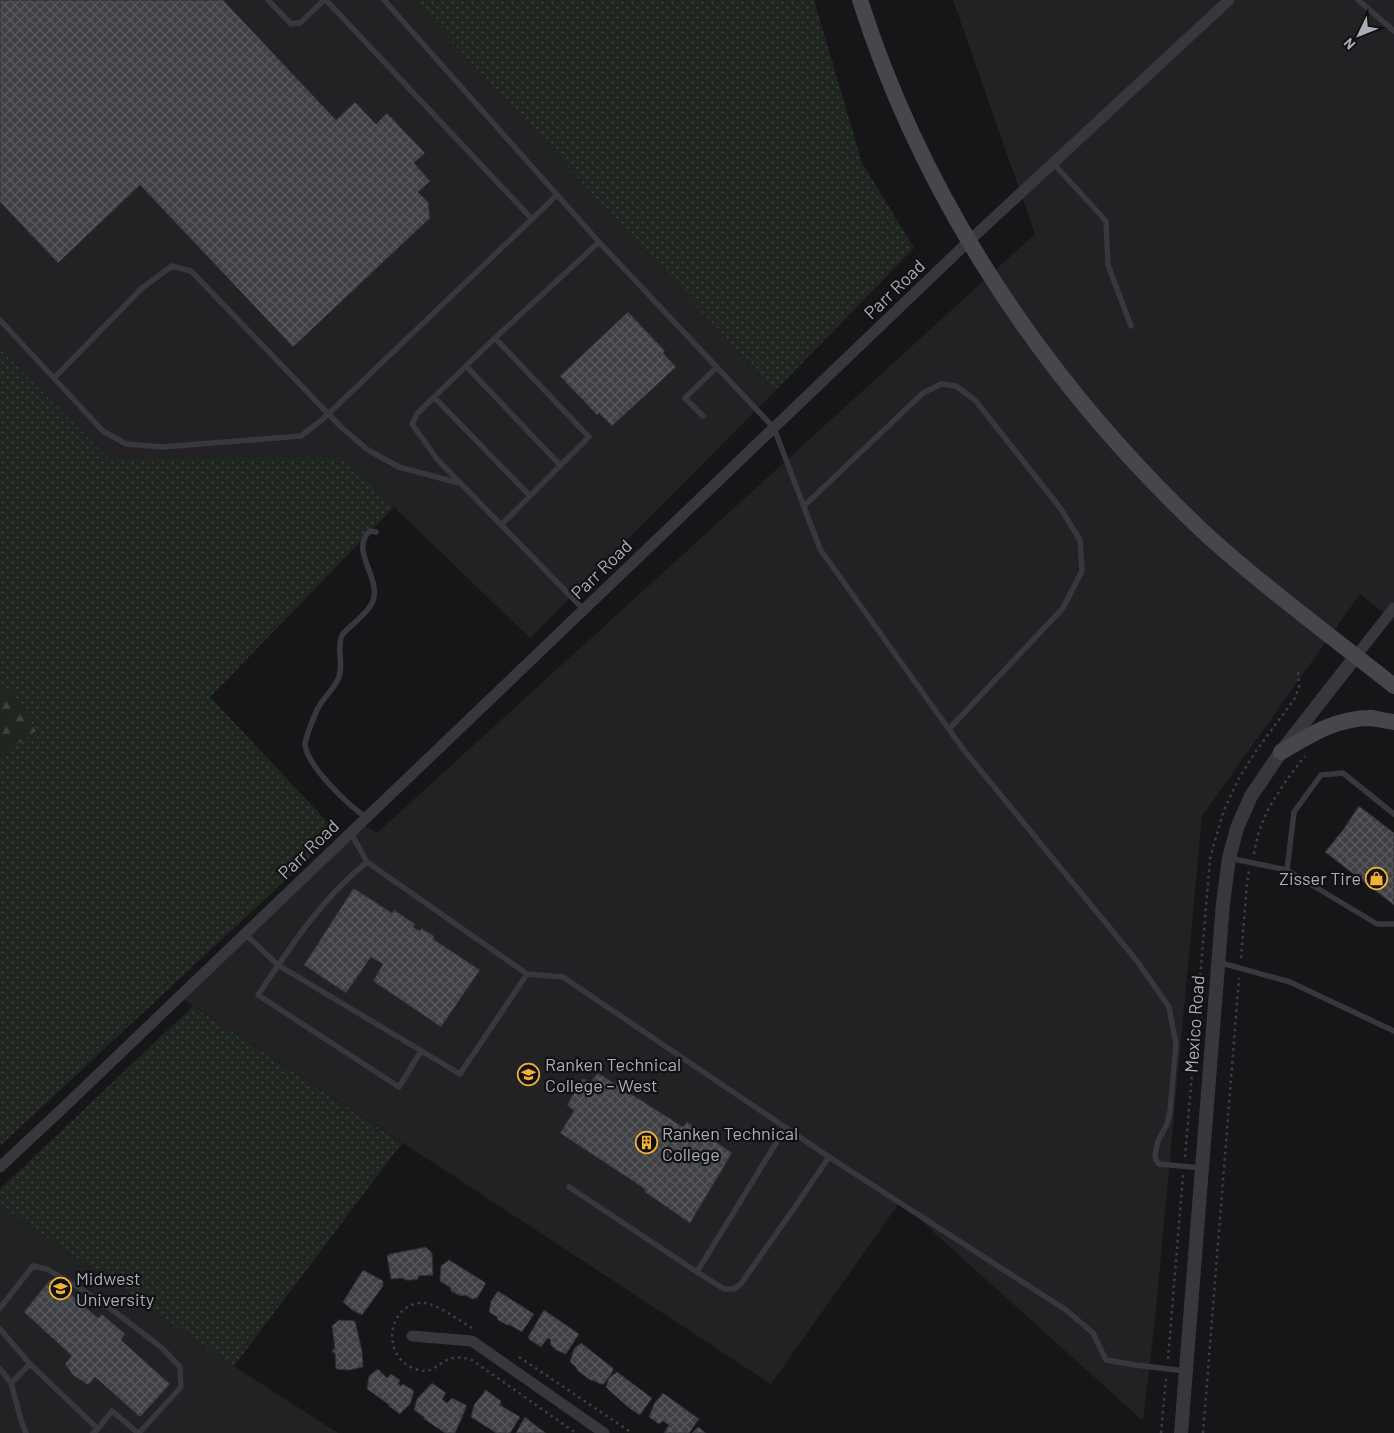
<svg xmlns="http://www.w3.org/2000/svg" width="1394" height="1433" font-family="Barlow,sans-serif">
<defs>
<pattern id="grass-dots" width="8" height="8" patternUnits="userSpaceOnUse" patternTransform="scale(1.25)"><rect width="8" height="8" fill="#1e261f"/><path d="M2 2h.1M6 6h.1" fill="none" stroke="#3c433d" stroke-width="1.8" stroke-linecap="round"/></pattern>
<pattern id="forest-firs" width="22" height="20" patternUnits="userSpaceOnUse" patternTransform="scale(1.25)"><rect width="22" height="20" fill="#1e261f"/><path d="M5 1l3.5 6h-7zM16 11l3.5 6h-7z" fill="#3c433d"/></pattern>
<pattern id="building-cross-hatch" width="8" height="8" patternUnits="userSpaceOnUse" patternTransform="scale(1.25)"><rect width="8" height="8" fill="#404145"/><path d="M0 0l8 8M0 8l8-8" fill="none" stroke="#595a5e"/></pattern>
</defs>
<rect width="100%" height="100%" fill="#161618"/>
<path fill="#222225" d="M0 0H413L775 391 530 638 344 459H109L0 349Z
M953 0H1394V621L1360 594 1202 816 1155 1319 1143 1421 900 1202 771 1384 180 997 361 823 377 833 1035 234Z
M0 1205 240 1370 338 1433H0Z"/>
<path fill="url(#grass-dots)" d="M413 0H814L862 163 914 248 775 391Z
M0 349 109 459 344 458 394 507 210 697 337 832 0 1146V756L36 731 10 688 0 692Z
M193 1006 402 1143 234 1366 0 1205V1189Z"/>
<path fill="url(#forest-firs)" d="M10 688 36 731 0 756V692Z"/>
<path fill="url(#building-cross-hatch)" stroke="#303034" d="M0 0H223L336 120 355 102 376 124 387 113 425 153 414 163 430 181 418 192 428 202 430 218 293 347 140 185 58 263 0 202Z
M628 312 665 351 663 353 676 367 612 426 599 413 597 415 560 376Z
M1359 806 1394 833V905L1325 852 1343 830Z
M353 889H355L392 913 394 910 415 924 413 927 420 931 421 928 434 936 433 939 480 970 441 1027 373 981 383 964 371 957 346 993 304 965Z
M598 1073 683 1127 687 1122 732 1153 690 1223 645 1192V1189L560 1133 574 1111 567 1105 583 1078 590 1082Z
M426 1247 432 1253 433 1275 418 1276V1279L412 1280H405L404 1278 391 1279 387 1256 390 1254Z
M449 1260 486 1283 477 1298 472 1299 465 1295 461 1296 451 1291V1288L440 1281 441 1266Z
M363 1270 383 1281V1286L362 1315 352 1310 343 1302Z
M53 1279 98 1318 102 1314 125 1334 121 1340 170 1384 140 1417 95 1377 88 1385 73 1375 65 1364 72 1356 24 1312 49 1281Z
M498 1291 534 1314 522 1332 510 1325H507L498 1320 497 1317 489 1312 491 1301Z
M544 1310 579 1334 566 1354 556 1350 550 1344 551 1340 548 1338 541 1347 530 1340 528 1337Z
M339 1320 355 1321 362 1351 363 1367 349 1370 336 1369 335 1353 332 1352 333 1349H335L332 1326Z
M581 1343 613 1368V1371L604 1384H600L595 1381 590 1380 577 1370V1368L570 1362 574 1349Z
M378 1369 387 1378 391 1374 400 1380 398 1384 401 1386 403 1384 414 1391 410 1404 400 1414 390 1407 388 1404 367 1389 369 1376Z
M617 1372 652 1398 640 1415 629 1408 610 1391 606 1387 609 1378Z
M432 1383 446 1393 442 1399 447 1403 452 1398 466 1405V1408L455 1433H445L424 1419V1417L414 1410 417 1399Z
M486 1390 501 1401 500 1405 520 1417 510 1433H496L471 1417 474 1405Z
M663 1393 699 1419 689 1433H664L669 1425 663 1421 659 1424 649 1417 654 1404Z
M525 1417 540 1429 546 1433H516Z
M698 1427 706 1433H692Z"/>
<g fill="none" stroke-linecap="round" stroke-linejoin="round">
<path stroke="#3d3f44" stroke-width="2.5" stroke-dasharray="2.5 4" stroke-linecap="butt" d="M1254 854C1256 844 1258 833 1262 823 1272 799 1289 776 1305 756
M1241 958 1247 883 1249 871
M1185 1157 1210 859 1214 844 1224 810 1238 780 1254 754 1295 698 1299 686 1298 671
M472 1328C462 1322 435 1303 425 1303 387 1301 380 1357 415 1369 434 1376 438 1361 453 1358 460 1357 466 1358 472 1360L576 1433
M519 1357 632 1433
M1168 1359 1183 1175
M1161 1433 1166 1379
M1203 1433 1239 978"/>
<path stroke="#37383d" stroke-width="5.5" d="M268 0 291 24 300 23 324 0
M326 0 532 219
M384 0 599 242
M1358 0 1394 31
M1053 163 1106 221 1108 265 1131 326
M0 320 103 431 126 444 162 447 301 436 323 419 557 195
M495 338 589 437 501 525
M466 366 560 465
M54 378 142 288 172 266 191 271 342 428 368 450 399 467 459 483
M434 397 530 496
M703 416 685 398 717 367
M804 506 923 393 941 384 956 386 975 400 1061 509 1080 540 1082 571 1063 608 949 729
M584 610 437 459 412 424 417 414 434 397 495 338 599 242 774 428 820 549 963 749 1137 961 1169 1007 1176 1044 1170 1112 1167 1124 1158 1141 1155 1154 1156 1160 1159 1164 1202 1168
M367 818C348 805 308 767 305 745 305 738 313 720 316 712 321 699 334 690 339 677 344 663 336 649 342 635 351 624 372 611 374 597 378 574 350 549 370 531L376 532
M1229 858 1287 870 1377 924H1394
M367 862C322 898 290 947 258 995L399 1087 421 1051
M1287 870 1294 812 1321 775 1343 773 1394 814
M245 934 278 965 460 1074 527 974 367 862 351 833
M1218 962 1290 982 1394 1031
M527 974 563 977 829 1157 1066 1310 1093 1333 1106 1360 1136 1365 1185 1371
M786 1127 697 1272 724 1289H733L740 1285 795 1207 829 1157
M569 1187 697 1272
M0 1308 33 1266 47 1269 81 1289 110 1308 162 1348 180 1367 181 1387 139 1433
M0 1329 30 1364
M0 1369 11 1383 21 1420 26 1433
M11 1383 30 1364 98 1429 93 1433
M98 1429 112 1411 138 1433"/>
<path stroke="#37383d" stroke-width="11" d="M1356 656 1394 608
M0 1167 62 1109 969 241 1229 0
M412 1336 472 1341 604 1433"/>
<path stroke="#37383d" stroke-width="14" d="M1181 1433 1223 903 1229 858 1237 828 1251 796 1281 752 1356 656"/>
<path stroke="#45474d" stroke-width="16" d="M860 0C918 182 1024 349 1156 485 1176 505 1196 526 1217 544 1273 594 1335 639 1394 686
M1281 752C1310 735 1336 718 1371 718 1378 719 1386 721 1394 722"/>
</g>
<defs>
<symbol id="shop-ring" viewBox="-11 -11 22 22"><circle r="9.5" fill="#111113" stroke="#f2b134" stroke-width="1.5"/><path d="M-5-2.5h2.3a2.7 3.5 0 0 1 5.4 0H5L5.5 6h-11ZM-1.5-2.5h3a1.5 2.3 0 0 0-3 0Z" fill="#f2b134"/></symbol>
<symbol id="university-ring" viewBox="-11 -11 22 22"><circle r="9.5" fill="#111113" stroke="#f2b134" stroke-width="1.5"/><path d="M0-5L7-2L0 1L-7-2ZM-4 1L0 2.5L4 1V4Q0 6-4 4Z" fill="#f2b134"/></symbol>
<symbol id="building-ring" viewBox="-11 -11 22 22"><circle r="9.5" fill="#111113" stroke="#f2b134" stroke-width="1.5"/><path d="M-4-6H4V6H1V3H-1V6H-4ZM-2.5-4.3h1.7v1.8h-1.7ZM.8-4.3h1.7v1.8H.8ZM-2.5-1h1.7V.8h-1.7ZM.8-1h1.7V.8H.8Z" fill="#f2b134"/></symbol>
</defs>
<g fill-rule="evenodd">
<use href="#shop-ring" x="1364" y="866" width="25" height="25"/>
<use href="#university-ring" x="516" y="1062" width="25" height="25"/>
<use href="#building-ring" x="634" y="1130" width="25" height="25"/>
<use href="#university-ring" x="48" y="1276" width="25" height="25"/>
</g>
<g text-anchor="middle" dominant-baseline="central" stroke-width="4.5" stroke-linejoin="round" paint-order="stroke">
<g font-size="18" fill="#a8adb8" stroke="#111113">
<text transform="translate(894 289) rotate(-44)">Parr Road</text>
<text transform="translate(601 569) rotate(-44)">Parr Road</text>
<text transform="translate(308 849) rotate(-44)">Parr Road</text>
<text transform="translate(1194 1024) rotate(-86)">Mexico Road</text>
</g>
<g font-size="18" fill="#a8adb8" stroke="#111113" text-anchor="start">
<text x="1361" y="878" text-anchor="end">Zisser Tire</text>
<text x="545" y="1064">Ranken Technical<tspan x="545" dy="21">College – West</tspan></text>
<text x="662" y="1133">Ranken Technical<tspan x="662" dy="21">College</tspan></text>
<text x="76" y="1278">Midwest<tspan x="76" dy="21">University</tspan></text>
</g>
</g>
<g transform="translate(1359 35) rotate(227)" stroke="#111113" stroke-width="4" paint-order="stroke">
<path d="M0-4L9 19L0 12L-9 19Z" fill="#a8adb8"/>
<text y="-8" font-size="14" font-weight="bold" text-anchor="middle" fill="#a8adb8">N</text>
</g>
</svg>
